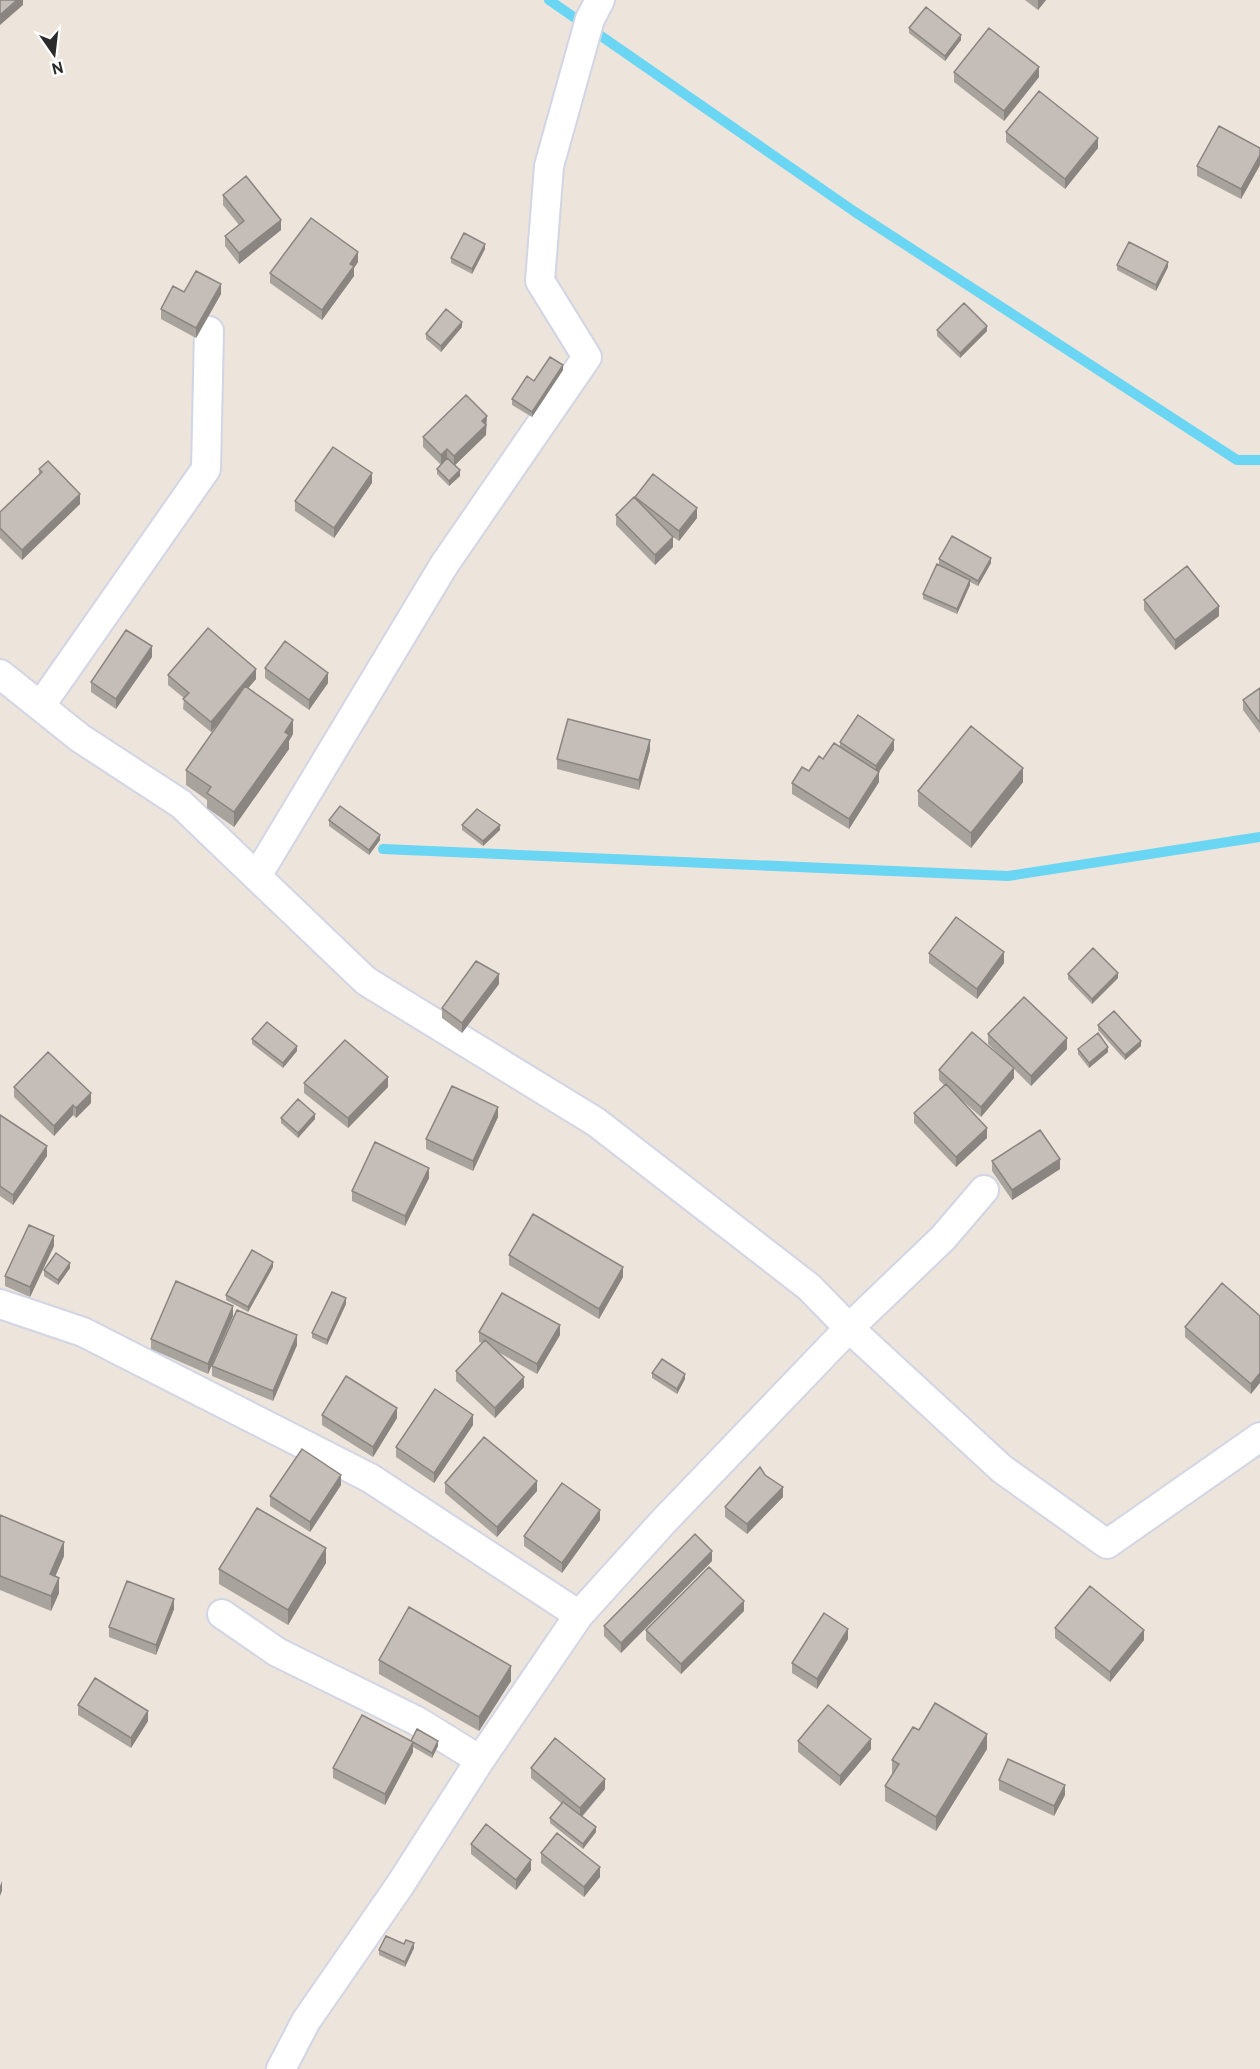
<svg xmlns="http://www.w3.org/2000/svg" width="1260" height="2069" font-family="Overpass,sans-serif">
<rect width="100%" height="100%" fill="#ede4db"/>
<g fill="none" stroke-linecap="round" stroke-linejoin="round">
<path stroke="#6ad6f3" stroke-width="10" d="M549 0 855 212 1237 460H1260
M383 849 1008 876 1260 837"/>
<defs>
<path id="minor" d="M0 674 80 738 181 804 366 981 596 1122 809 1287 849 1328 1002 1469 1107 1544 1260 1437
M41 705 206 469 209 331
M257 876 444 565 587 357 540 281 549 166 590 19 600 0
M0 1304 83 1332 370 1478 579 1615
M222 1614 277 1652 417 1721 480 1760
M281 2069 306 2021 400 1885 480 1760 579 1615 662 1523 849 1328 943 1238 984 1190"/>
</defs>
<use href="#minor" stroke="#d1d5e4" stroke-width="32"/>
<use href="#minor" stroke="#fff" stroke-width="28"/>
</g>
<path fill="#a9a39e" d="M1025 0H1046L1038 10Z
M909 28 961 40 945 61 909 33Z
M954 72 1039 77 1004 121 954 82Z
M1006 132 1098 148 1065 189 1006 142Z
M1260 148V165L1241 199 1197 176V166Z
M223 195 281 230 239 264 225 246V236L239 225 223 205Z
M485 249 472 274 451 263V258Z
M358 262 354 268V276L322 320 270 283V273Z
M1117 265 1168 267 1156 291 1117 270Z
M221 294 196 338 161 319V309Z
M462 327 441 352 426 339V334Z
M937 330 987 331 960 358 937 336Z
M563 370 532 417 512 405V399L534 381Z
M486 426V435L455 465 460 476 449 486 437 474V469L441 465 423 447V437L487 426Z
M39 469 80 504 22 560 0 538V512L39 474Z
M372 483 334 538 295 511V501Z
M634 497 697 518 679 541 673 537V547L655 565 616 525V515Z
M939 559 991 563 978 586 970 582V585L957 614 923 599V594L948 570 939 564Z
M1144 600 1219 616 1175 650 1144 610Z
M152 657 116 709 91 692V682Z
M265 668 328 683 309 710 265 678Z
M168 675 256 679 248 688 293 734 289 741V749L234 827 207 808V800L186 785V770L223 718 211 732 183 709 184 698 168 685Z
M1260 688V733L1243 710V700Z
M840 742 894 750 879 772V782L849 829 792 794V783L840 747Z
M650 750 639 790 557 769V759Z
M1023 782 971 848 918 806V791Z
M329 820 380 840 369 855 329 826Z
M462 825 500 830 483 846 462 830Z
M929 953 1004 963 977 999 929 963Z
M1068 974 1118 978 1092 1004 1068 979Z
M499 984 462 1033 442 1018V1008Z
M1098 1025 1141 1046 1125 1060 1098 1030Z
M988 1034 1067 1049 1031 1086 1014 1069V1078L981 1117 958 1097 987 1138 956 1167 914 1123V1113L944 1085 939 1080V1070L1006 1061 988 1044Z
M252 1039 297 1051 283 1068 252 1044Z
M1078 1049 1108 1052 1089 1068 1078 1054Z
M304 1083 388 1087 348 1128 304 1093Z
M14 1087 91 1103 76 1118 73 1115 54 1136 14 1097Z
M0 1115 47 1156 13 1205 0 1196Z
M498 1117 473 1171 426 1149V1139Z
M281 1118 315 1119 298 1138 281 1123Z
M992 1161 1060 1169 1012 1200 992 1171Z
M429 1178 405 1226 352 1201V1191Z
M54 1246 30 1297 5 1286V1276Z
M509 1255 623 1277 599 1319 509 1265Z
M273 1267 248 1312 226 1300V1295Z
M70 1268 58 1285 44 1276V1270Z
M346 1304 327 1345 312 1338V1333Z
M233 1316 208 1374 151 1349V1339Z
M1260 1316 1251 1394 1185 1337V1327Z
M479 1332 560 1335 537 1374 498 1352 524 1387 495 1418 456 1381V1371L482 1343 479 1342Z
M297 1345 273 1401 212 1376V1366Z
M652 1373 685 1379 677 1394 652 1378Z
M322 1415 397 1418 373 1457 322 1425Z
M473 1425 434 1483 396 1457V1447Z
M445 1483 537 1491 497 1537 445 1493Z
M341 1485 310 1532 270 1506V1496Z
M783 1497 747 1534 725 1517V1507Z
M0 1515 64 1556 55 1576 59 1593 51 1611 0 1590Z
M600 1520 562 1573 524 1546V1536Z
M712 1561 621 1653 604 1636V1626Z
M326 1563 288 1625 219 1584V1569Z
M174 1609 156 1655 109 1637V1627Z
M744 1611 681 1674 646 1640V1630Z
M1055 1628 1144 1640 1110 1682 1055 1638Z
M848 1639 817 1689 792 1673V1663Z
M379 1660 511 1681 479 1731 379 1674Z
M78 1705 148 1721 131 1748 78 1715Z
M919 1730 987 1749 936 1831 885 1801V1786L892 1775V1760Z
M411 1740 438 1746 432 1758 413 1747V1752L385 1805 333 1778V1768Z
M798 1741 871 1749 840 1786 798 1752Z
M531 1768 605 1789 582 1817 596 1832 583 1849 550 1823V1818L561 1803 531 1778Z
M999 1780 1065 1795 1054 1816 999 1790Z
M471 1844 531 1870 516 1890 471 1854Z
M541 1853 600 1877 584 1897 541 1863Z
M404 1944 414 1948 405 1967 379 1955V1950Z"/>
<path fill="#8a8581" d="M17 0H23V5L0 25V15Z
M1038 0H1046L1038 10Z
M961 35V40L945 61V56Z
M1039 67V77L1004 121V111Z
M1098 138V148L1065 189V179Z
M1260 155V165L1241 199V189Z
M281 220V230L239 264V253Z
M485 244V249L472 274V269Z
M358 252V262L354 268V276L322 320V310L350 264Z
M1168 262V267L1156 291V285Z
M221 284V294L196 338V328Z
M462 322V327L441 352V346Z
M987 326V331L960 358V353Z
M563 365V370L532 417V412Z
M487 416 486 435 454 466V456L482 421Z
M447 449V459L441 465V455Z
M460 470V476L449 486V481Z
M372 473V483L334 538V528Z
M80 494V504L22 560V550Z
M697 508V518L679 541V531Z
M673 537V547L655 565V555Z
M991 558V563L978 586V581Z
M970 580V585L957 614V609Z
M1219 606V616L1175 650V640Z
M152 646V657L116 709V699Z
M256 669V679L211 732V722Z
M328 673V683L309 710V700Z
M293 720V734L289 741V749L234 827V812L285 732Z
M650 740V750L639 790V780Z
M894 740V750L876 776V766Z
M1023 768V782L971 848V833Z
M879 772V782L849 829V819Z
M500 825V830L483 846V841Z
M380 835V840L369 855V850Z
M1004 952V963L977 999V989Z
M1118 973V978L1092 1004V999Z
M499 974V984L462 1033V1023Z
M1067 1038V1049L1031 1086V1076Z
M1141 1041V1046L1125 1060V1055Z
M297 1046V1051L283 1068V1063Z
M1108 1047V1052L1089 1068V1063Z
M1014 1068V1078L981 1117V1107Z
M388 1077V1087L348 1128V1118Z
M91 1093V1103L76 1118V1108Z
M73 1105V1115L54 1136V1126Z
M498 1107V1117L473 1171V1161Z
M315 1114V1119L298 1138V1133Z
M987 1128V1138L956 1167V1157Z
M47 1146V1156L13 1205V1195Z
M1060 1159V1169L1012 1200V1190Z
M429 1168V1178L405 1226V1216Z
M54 1236V1246L30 1297V1287Z
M273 1262V1267L248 1312V1307Z
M70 1263V1268L58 1285V1280Z
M623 1267V1277L599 1319V1309Z
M346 1298V1304L327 1345V1340Z
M233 1306V1316L208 1374V1364Z
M560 1325V1335L537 1374V1364Z
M297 1335V1345L273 1401V1391Z
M1260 1373V1383L1251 1394V1384Z
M685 1374V1379L677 1394V1389Z
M524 1377V1387L495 1418V1408Z
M397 1408V1418L373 1457V1447Z
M473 1415V1425L434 1483V1473Z
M341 1475V1485L310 1532V1522Z
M537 1481V1491L497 1537V1527Z
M783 1487V1497L747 1534V1524Z
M600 1510V1520L562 1573V1563Z
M64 1542V1556L50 1589V1574Z
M326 1548V1563L288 1625V1610Z
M712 1551V1561L621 1653V1643Z
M59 1578V1593L51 1611V1596Z
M174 1599V1609L156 1655V1645Z
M744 1601V1611L681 1674V1664Z
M848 1629V1639L817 1689V1679Z
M1144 1630V1640L1110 1682V1672Z
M511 1666V1681L479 1731V1717Z
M148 1711V1721L131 1748V1738Z
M987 1734V1749L936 1831V1817Z
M871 1739V1749L840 1786V1776Z
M438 1741V1746L432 1758V1753Z
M413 1742V1752L385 1805V1794Z
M605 1779V1789L580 1818V1808Z
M1065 1785V1795L1054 1816V1806Z
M596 1827V1832L583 1849V1844Z
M531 1860V1870L516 1890V1880Z
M600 1867V1877L584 1897V1887Z
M2 1881V1891L0 1896V1886Z
M414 1943V1948L405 1967V1962Z"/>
<path fill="#c5beb8" stroke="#8a8581" stroke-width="1.5" d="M0 0H17L0 15Z
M926 7 961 35 945 56 909 28Z
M989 28 1039 67 1004 111 954 72Z
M1039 91 1098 138 1065 179 1006 132Z
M1219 126 1260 148V155L1241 189 1197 166Z
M246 176 281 220 239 253 225 236 244 221 223 195Z
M311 218 358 252 350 264 354 266 322 310 270 273Z
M464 233 485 244 472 269 451 258Z
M1129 242 1168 262 1156 285 1117 265Z
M196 271 221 284 196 328 161 309 173 286 184 292Z
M964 303 987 326 960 353 937 330Z
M446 309 462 322 441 346 426 334Z
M550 357 563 365 532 412 512 399 527 376 534 381Z
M466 395 487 416 482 421 486 425 454 456 447 449 441 455 423 437Z
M333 447 372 473 334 528 295 501Z
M447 458 460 470 449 481 437 469Z
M48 461 80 494 22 550 0 528V512L42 472 39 469Z
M653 474 697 508 679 531 635 497Z
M634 497 673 537 655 555 616 515Z
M952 536 991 558 978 581 939 559Z
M937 564 970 580 957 609 923 594Z
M1187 566 1219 606 1175 640 1144 600Z
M208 628 256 669 211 722 183 699 189 693 168 675Z
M126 630 152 646 116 699 91 682Z
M285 641 328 673 309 700 265 668Z
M245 686 293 720 285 732 289 735 234 812 207 793 211 787 186 770Z
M1260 688V723L1243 700Z
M858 715 894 740 876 766 840 742Z
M568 719 650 740 639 780 557 759Z
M971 726 1023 768 971 833 918 791Z
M834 743 879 772 849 819 792 783 802 767 809 771 819 756 823 759Z
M340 806 380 835 369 850 329 820Z
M477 809 500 825 483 841 462 825Z
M956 917 1004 952 977 989 929 953Z
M1093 948 1118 973 1092 999 1068 974Z
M476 961 499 974 462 1023 442 1008Z
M1024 997 1067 1038 1031 1076 988 1034Z
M1114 1011 1141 1041 1125 1055 1098 1025Z
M267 1022 297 1046 283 1063 252 1039Z
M972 1032 1014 1068 981 1107 939 1070Z
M1098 1033 1108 1047 1089 1063 1078 1049Z
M345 1040 388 1077 348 1118 304 1083Z
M48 1052 91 1093 76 1108 73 1105 54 1126 14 1087Z
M946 1084 987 1128 956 1157 914 1113Z
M452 1086 498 1107 473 1161 426 1139Z
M298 1099 315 1114 298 1133 281 1118Z
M0 1115 47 1146 13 1195 0 1186Z
M1040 1130 1060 1159 1012 1190 992 1161Z
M375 1142 429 1168 405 1216 352 1191Z
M533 1214 623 1267 599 1309 509 1255Z
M29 1225 54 1236 30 1287 5 1276Z
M252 1250 273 1262 248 1307 226 1295Z
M56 1253 70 1263 58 1280 44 1270Z
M176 1281 233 1306 208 1364 151 1339Z
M1222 1283 1260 1316V1373L1251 1384 1185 1327Z
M332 1292 346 1298 327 1340 312 1333Z
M502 1293 560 1325 537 1364 479 1332Z
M237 1310 297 1335 273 1391 212 1366Z
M485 1340 524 1377 495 1408 456 1371Z
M662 1359 685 1374 677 1389 652 1373Z
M346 1376 397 1408 373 1447 322 1415Z
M435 1389 473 1415 434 1473 396 1447Z
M484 1437 537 1481 497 1527 445 1483Z
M302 1449 341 1475 310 1522 270 1496Z
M760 1467 765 1475 783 1487 747 1524 725 1507Z
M562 1483 600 1510 562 1563 524 1536Z
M257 1508 326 1548 288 1610 219 1569Z
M0 1515 64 1542 50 1574 59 1578 51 1596 0 1576Z
M695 1534 712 1551 621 1643 604 1626Z
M709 1567 744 1601 681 1664 646 1630Z
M127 1581 174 1599 156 1645 109 1627Z
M1090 1586 1144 1630 1110 1672 1055 1628Z
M409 1607 511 1666 479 1717 379 1660Z
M824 1613 848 1629 817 1679 792 1663Z
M95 1678 148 1711 131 1738 78 1705Z
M935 1703 987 1734 936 1817 885 1786 899 1764 892 1760 913 1727 919 1730Z
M828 1705 871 1739 840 1776 798 1741Z
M362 1715 413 1742 385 1794 333 1768Z
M417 1729 438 1741 432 1753 411 1741Z
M555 1738 605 1779 580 1808 531 1768Z
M1008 1759 1065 1785 1054 1806 999 1780Z
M563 1802 596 1827 583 1844 550 1818Z
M486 1824 531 1860 516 1880 471 1844Z
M557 1833 600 1867 584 1887 541 1853Z
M386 1936 404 1944 406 1940 414 1943 405 1962 379 1950Z"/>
<g transform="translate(54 54) rotate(166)" stroke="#ffffff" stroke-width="4.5" paint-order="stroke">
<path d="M0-4.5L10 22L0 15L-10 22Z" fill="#2a2a2a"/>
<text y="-9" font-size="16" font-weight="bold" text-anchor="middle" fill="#2a2a2a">N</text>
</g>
</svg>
